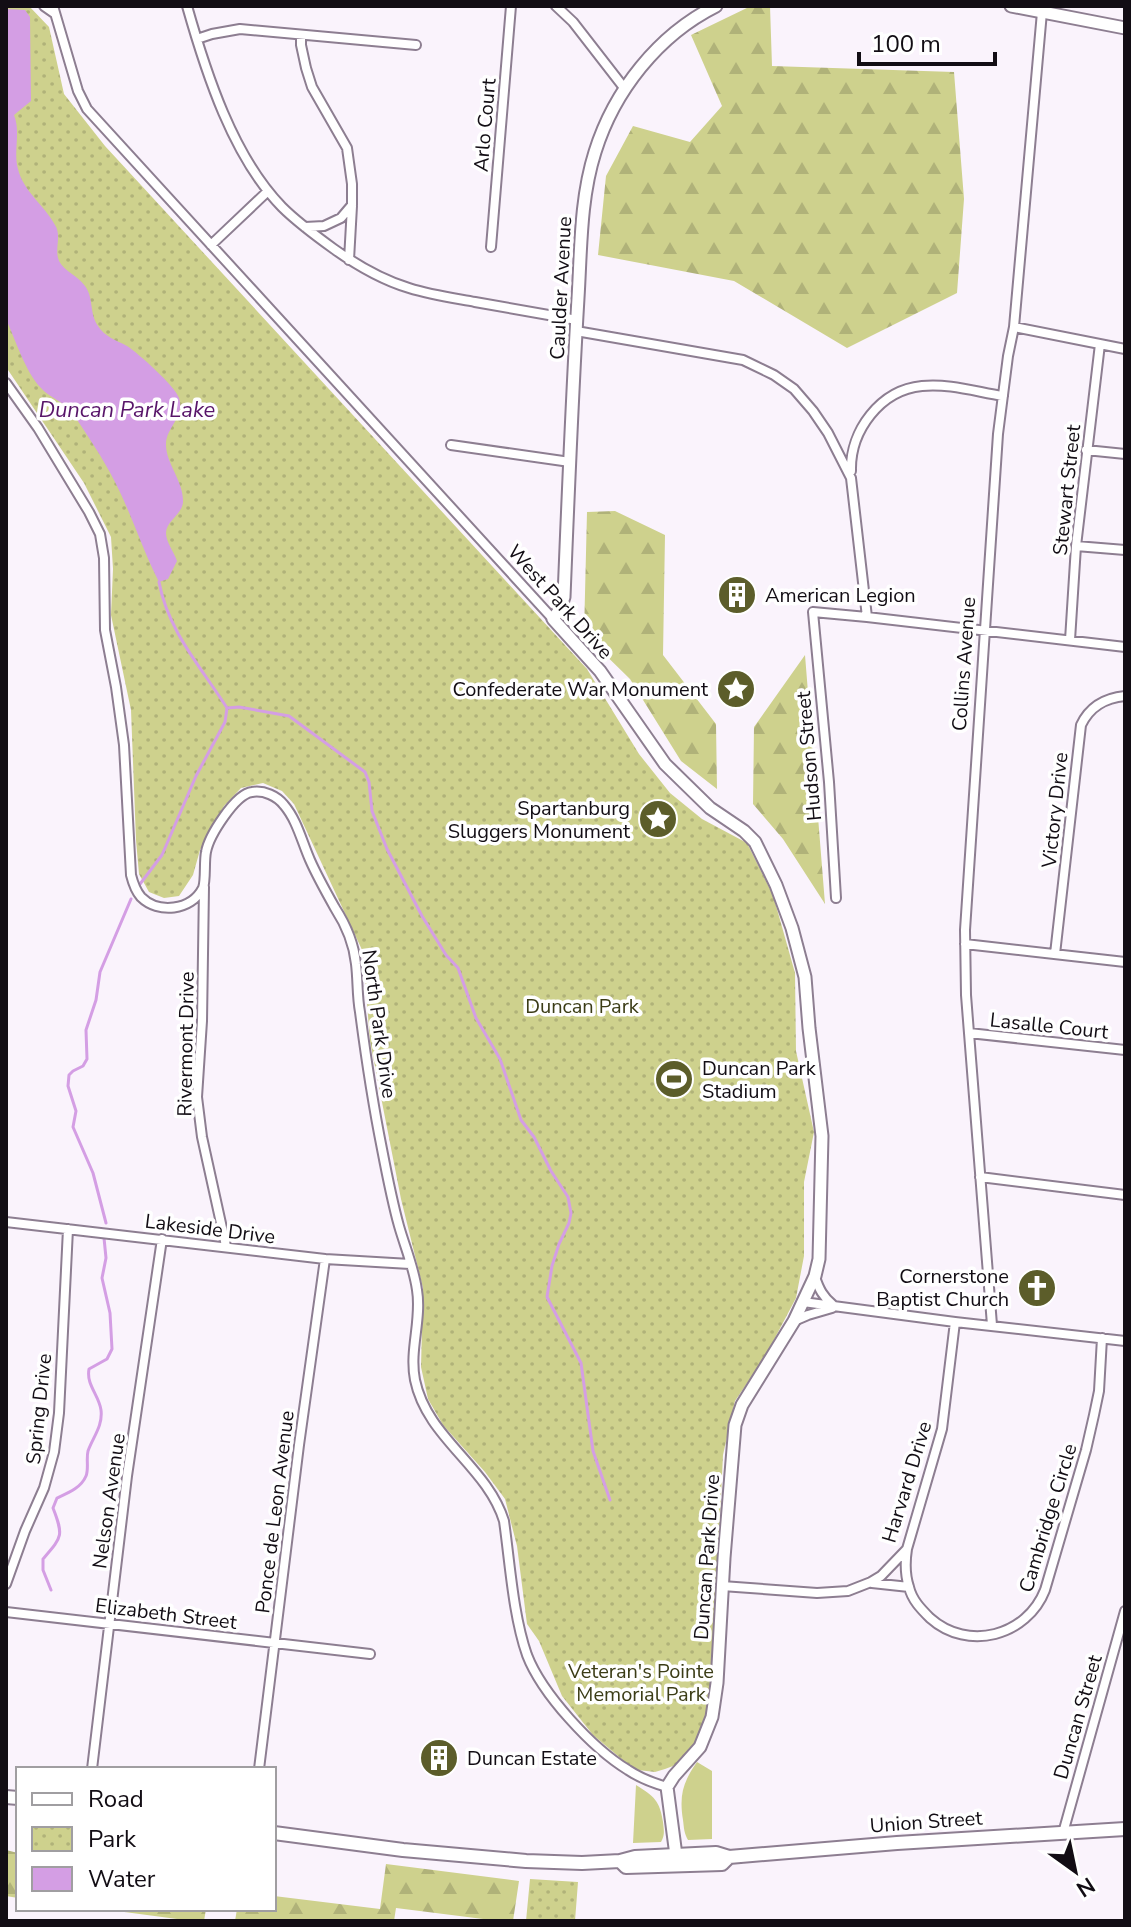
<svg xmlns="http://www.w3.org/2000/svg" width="1131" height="1927" font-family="'Nunito Sans',sans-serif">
<defs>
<pattern id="forest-firs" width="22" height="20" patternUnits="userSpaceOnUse" patternTransform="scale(2)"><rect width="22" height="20" fill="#ced18d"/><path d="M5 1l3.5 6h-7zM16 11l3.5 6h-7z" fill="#b0b279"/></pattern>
<pattern id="park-dots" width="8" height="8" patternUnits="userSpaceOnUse" patternTransform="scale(2)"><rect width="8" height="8" fill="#ced18d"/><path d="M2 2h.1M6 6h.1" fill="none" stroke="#b0b279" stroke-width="1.8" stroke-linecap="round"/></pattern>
</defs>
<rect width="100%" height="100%" fill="#faf3fc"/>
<path fill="#ced18d" d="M697 1762 712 1771V1839L688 1840C684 1833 684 1828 683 1820 679 1795 683 1782 697 1762Z
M636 1785C654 1796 660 1801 663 1822 664 1831 665 1835 661 1842L633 1843Z"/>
<path fill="url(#forest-firs)" d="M751 6H770L772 66 954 72 964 199 957 293 847 348 734 281 598 255 606 176 633 126 690 142 722 106 691 35Z
M615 511 665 535 663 655 716 724 717 789 681 761 630 679 584 634 587 512Z
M805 655 825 904 783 839 753 804 754 727Z
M6 1850 18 1853V1898L6 1896Z
M386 1864 519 1881 513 1921H499L396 1908 394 1921H235L237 1909H274V1896L380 1909Z
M102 1909H206L204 1921H192Z"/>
<path fill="url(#park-dots)" d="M6 6H29L49 27 64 94 105 146 587 669 639 754 670 793 702 819 747 843 773 895 795 973 796 1051 814 1132 804 1182V1256L796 1298 766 1355 735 1401 723 1455 712 1683 707 1713 701 1732 689 1753 673 1766 665 1769 655 1772 638 1770 625 1762 593 1735 562 1696 539 1641 527 1624 517 1546 505 1499 485 1472 443 1425 428 1399 421 1367 423 1288 401 1199 370 1041 363 952 294 804 282 791 263 783 241 788 224 806 200 850 193 875 179 896 164 898 149 892 139 874 136 840 131 710 111 615 113 569 111 537 84 483 6 367Z
M530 1879 578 1882 575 1921H526Z"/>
<path fill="#d49ee4" d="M6 9 25 10 30 17 31 101 14 115C21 132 13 152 18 169 23 191 45 206 55 225 62 236 54 249 59 261 64 271 78 276 85 286 94 298 89 313 98 326 105 337 116 340 127 346 138 353 175 386 179 398 185 416 167 427 166 443 165 463 184 481 183 502 182 515 166 521 166 533 166 542 174 552 177 561L168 579 159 582C142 549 132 515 115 482 103 458 87 435 72 412 61 400 50 398 41 388 26 373 15 339 6 319Z"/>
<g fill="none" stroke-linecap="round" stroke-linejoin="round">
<path stroke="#d49ee4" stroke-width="3" d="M227 708 239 707 289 716 365 772 369 782 372 811 387 849 422 916 446 955 458 968 476 1018 500 1059 521 1120 534 1137 551 1171 568 1197 571 1213 569 1223 559 1244 552 1266 547 1297 581 1363 593 1451 610 1500
M137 888 162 855 196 776 225 722 227 708C201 667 168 631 159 582
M106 1223 93 1173 73 1127 76 1111 68 1086 69 1075 73 1071 83 1066 87 1059 86 1030 96 1000 100 972 131 899
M51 1590 43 1570V1559C62 1537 64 1536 53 1508L57 1498C68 1493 81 1488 86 1476 89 1469 86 1459 88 1451 93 1437 103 1426 101 1410 99 1395 86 1385 89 1369L107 1359 112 1349 110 1313 102 1278 106 1258 104 1238"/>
<defs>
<path id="minor" d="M44 6 54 13
M53 6 78 91 87 109 553 619
M187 6C206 73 233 157 282 207 298 223 316 236 334 249 358 266 382 280 409 288 431 295 453 298 475 302 509 308 543 314 577 320
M556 6 573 22 625 89
M301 36V45L306 68 312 87 347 148 352 184V205L341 218 324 226 305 227
M197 39 212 34 240 29 416 45
M211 245 268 191
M491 247 511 6
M349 260 352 206
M1014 327 1125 349
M576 331 743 360 774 375 794 389 813 411 828 433 851 478 867 617
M6 383 38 428 89 512 100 534 104 558 105 630 116 687 124 745 131 875C133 883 135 890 141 897 158 914 191 911 203 888 206 881 204 861 206 852 209 836 235 794 252 792 264 790 277 796 284 805 297 820 302 842 310 860 317 876 326 892 335 908 346 925 354 944 356 964 358 980 357 996 360 1012 366 1058 373 1104 382 1149 387 1175 392 1201 399 1226 405 1247 414 1268 417 1290 422 1320 409 1350 415 1380 427 1438 487 1466 504 1521 510 1563 513 1615 527 1655 542 1694 592 1748 628 1770 640 1778 653 1783 667 1787
M451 445 570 462
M1086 450 1125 454
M851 471C850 431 880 390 922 386 948 383 977 392 1003 396
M1076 546 1125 550
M1070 640 1076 546 1100 344
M204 887 202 1021 197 1097 202 1137 226 1246
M836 898 829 782 813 612 867 617 1125 647
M965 944 1125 962
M1055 954 1081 725C1090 706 1105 698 1125 696
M969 1033 1125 1050
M980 1177 1125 1195
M6 1222 325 1259 410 1264
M815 1277C819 1289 823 1297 833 1305
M803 1302 955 1322 1125 1341
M794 1321 808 1315 832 1308
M992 1325 966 995 965 930 998 434 1008 356 1014 327 1042 12
M907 1549C905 1562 905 1575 909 1587 912 1600 921 1609 930 1618 968 1652 1027 1636 1045 1590L1086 1450 1094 1415 1099 1391 1102 1338
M872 1583 909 1587
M6 1584 25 1531 44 1488 54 1452 59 1413 68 1229
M722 1586 817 1593 848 1591 871 1582 881 1576 907 1549 942 1429 955 1322
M6 1612 370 1654
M92 1769 127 1476 162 1239
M259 1769 299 1445 325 1259
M1063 1833 1125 1611"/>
<path id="tertiary" d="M1011 6 1125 28
M677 1863 667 1787 674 1776 700 1747 712 1717 717 1683 724 1558 735 1425 742 1405 794 1321 815 1276 819 1259 822 1136 809 1028 805 977 792 928 776 885 755 842 744 831 710 808 665 764 600 671 553 619 560 609 564 597C568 497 572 397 578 298 581 250 580 199 595 152 614 91 658 35 716 6"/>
<path id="secondary" d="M6 1797 18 1798
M274 1833 403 1850 526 1861 582 1863 620 1861 635 1857 716 1853 729 1857 897 1843 1125 1829
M620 1861 626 1867 722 1864 729 1857"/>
</defs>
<use href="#minor" stroke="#8d7e91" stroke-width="12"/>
<use href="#tertiary" stroke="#8d7e91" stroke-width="15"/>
<use href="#secondary" stroke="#8d7e91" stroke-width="16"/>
<use href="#minor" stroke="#fff" stroke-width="8"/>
<use href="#tertiary" stroke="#fff" stroke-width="11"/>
<use href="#secondary" stroke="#fff" stroke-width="12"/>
</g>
<defs>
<symbol id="building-disc" viewBox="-11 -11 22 22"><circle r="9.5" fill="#5c5d2a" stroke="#fff"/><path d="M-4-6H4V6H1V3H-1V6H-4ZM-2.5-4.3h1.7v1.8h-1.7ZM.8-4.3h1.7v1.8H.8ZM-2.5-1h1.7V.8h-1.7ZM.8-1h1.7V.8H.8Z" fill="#fff"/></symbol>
<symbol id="sight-disc" viewBox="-11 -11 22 22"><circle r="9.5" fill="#5c5d2a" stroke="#fff"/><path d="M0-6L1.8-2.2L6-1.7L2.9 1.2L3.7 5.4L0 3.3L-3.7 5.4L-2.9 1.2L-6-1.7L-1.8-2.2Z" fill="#fff"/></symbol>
<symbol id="stadium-disc" viewBox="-11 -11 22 22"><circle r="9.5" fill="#5c5d2a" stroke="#fff"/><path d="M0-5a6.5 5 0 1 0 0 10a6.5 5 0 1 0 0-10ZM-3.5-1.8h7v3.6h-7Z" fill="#fff"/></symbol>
<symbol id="church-disc" viewBox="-11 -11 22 22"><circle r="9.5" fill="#5c5d2a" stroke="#fff"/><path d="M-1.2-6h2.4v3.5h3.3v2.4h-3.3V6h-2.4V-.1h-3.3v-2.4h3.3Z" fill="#fff"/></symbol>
</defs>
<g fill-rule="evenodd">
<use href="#building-disc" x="715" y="573" width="44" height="44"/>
<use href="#sight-disc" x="714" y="667" width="44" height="44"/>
<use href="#sight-disc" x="636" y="797" width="44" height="44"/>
<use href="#stadium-disc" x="652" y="1057" width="44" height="44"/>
<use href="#church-disc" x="1015" y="1266" width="44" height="44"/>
<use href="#building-disc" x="417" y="1736" width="44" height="44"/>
</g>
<g text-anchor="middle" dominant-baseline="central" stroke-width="7" stroke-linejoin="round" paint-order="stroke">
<g font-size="20" fill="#120d14" stroke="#fff">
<text transform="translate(485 125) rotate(-85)">Arlo Court</text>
<text transform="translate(561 288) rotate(-87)">Caulder Avenue</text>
<text transform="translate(1067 490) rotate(-84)">Stewart Street</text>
<text transform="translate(560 602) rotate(48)">West Park Drive</text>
<text transform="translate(964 664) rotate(-86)">Collins Avenue</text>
<text transform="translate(809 756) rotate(-95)">Hudson Street</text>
<text transform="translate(1055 810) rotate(-84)">Victory Drive</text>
<text transform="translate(379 1024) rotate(82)">North Park Drive</text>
<text transform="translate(1049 1026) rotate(6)">Lasalle Court</text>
<text transform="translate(186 1044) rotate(-89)">Rivermont Drive</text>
<text transform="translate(210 1229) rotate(7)">Lakeside Drive</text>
<text transform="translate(39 1409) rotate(-84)">Spring Drive</text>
<text transform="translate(907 1482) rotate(-73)">Harvard Drive</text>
<text transform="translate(109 1501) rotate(-82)">Nelson Avenue</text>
<text transform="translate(275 1512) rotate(-83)">Ponce de Leon Avenue</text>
<text transform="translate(1048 1518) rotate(-73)">Cambridge Circle</text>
<text transform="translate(707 1557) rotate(-86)">Duncan Park Drive</text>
<text transform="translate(166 1614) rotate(7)">Elizabeth Street</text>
<text transform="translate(1078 1717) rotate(-74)">Duncan Street</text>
<text transform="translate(926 1822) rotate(-4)">Union Street</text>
</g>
<g font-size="20" fill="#120d14" stroke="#fff" text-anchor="start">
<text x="765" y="595">American Legion</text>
<text x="708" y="689" text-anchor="end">Confederate War Monument</text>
<text x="630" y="808" text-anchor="end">Spartanburg<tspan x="630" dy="23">Sluggers Monument</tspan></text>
<text x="702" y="1068">Duncan Park<tspan x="702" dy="23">Stadium</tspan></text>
<text x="1009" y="1276" text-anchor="end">Cornerstone<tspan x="1009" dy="23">Baptist Church</tspan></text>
<text x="467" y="1758">Duncan Estate</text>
</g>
<g font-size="20" fill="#3b3c16" stroke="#fff">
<text x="582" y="1006">Duncan Park</text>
<text x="641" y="1671">Veteran's Pointe<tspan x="641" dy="23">Memorial Park</tspan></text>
</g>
<g font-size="22" font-style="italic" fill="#581569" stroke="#fff">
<text x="127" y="410">Duncan Park Lake</text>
</g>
</g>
<rect width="1131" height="1927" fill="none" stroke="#120d14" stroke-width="16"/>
<rect x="16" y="1767" width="260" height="144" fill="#ffffff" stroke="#a09ea1" stroke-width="2"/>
<rect x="32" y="1793" width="40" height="12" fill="#ffffff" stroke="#a09ea1" stroke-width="2"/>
<text x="88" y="1807" font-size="24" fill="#120d14">Road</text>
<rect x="32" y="1827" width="40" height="24" fill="url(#park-dots)" stroke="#a09ea1" stroke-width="2"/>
<text x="88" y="1847" font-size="24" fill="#120d14">Park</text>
<rect x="32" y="1867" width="40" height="24" fill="#d49ee4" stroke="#a09ea1" stroke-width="2"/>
<text x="88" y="1887" font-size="24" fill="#120d14">Water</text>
<g transform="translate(1075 1871) rotate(147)" stroke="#ffffff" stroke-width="6" paint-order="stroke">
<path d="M0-6L14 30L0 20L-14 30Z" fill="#120d14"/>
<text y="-12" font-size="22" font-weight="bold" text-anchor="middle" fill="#120d14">N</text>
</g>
<path d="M859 52v12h136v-12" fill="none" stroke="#120d14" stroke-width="4"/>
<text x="871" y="52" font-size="24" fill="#120d14" stroke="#ffffff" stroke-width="6" paint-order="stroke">100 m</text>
</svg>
